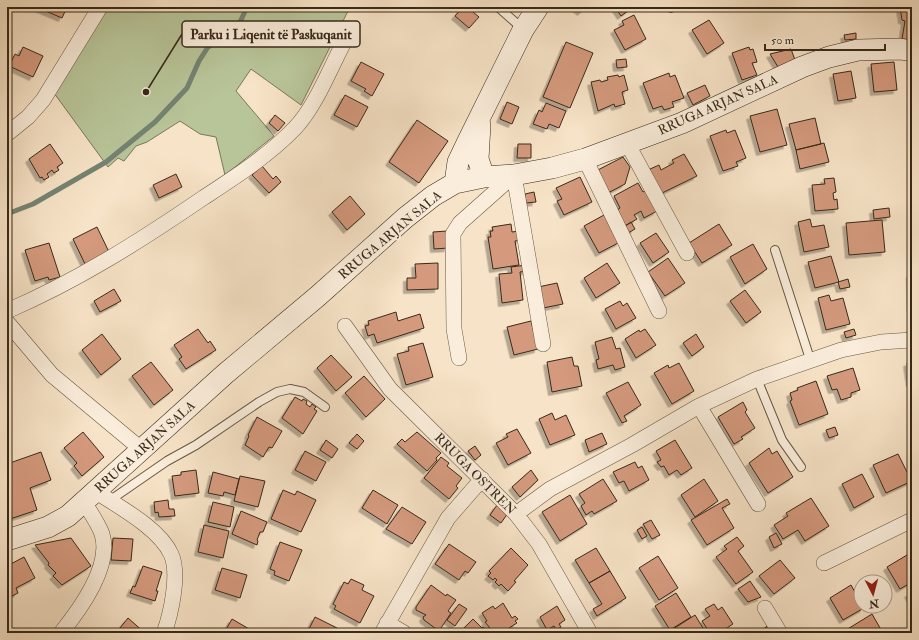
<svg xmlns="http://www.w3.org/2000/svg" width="919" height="640" font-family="'IM FELL Double Pica',serif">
<defs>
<filter id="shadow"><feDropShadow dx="-3.5" dy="3.5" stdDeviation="0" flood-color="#0004"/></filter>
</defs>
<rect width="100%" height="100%" fill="#f7e3c7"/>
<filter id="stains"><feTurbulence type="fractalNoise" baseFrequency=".005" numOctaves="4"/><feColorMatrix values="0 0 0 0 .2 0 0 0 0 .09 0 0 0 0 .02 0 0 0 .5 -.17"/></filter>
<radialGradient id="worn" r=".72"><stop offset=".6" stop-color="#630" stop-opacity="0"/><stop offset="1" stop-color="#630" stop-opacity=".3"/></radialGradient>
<path fill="#b8c599" stroke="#787859" d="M107 7H350L301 105 251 69 236 91 274 136 225 175 216 137 200 134 180 121 147 142 136 146 124 161 118 158 108 167 54 93Z"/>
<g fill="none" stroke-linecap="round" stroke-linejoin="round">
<path stroke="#758373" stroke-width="5" d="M7 214 33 204 106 162 155 122 187 88 199 61 208 47 235 33 247 7"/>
</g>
<path fill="#d59a7e" stroke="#372a19" filter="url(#shadow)" d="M36 7H67L62 18Z
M463 7H467L479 17 469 28 455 16Z
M575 7H586L581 12Z
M615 7H633L621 16Z
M900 7H912V40L902 39 905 21 902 20Z
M634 15 646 39 625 50 614 30 624 25 622 21Z
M709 20 724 43 707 54 692 30Z
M856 33V39L845 40 844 35Z
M566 42 593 53 570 108 543 97Z
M23 47 43 56 33 77 9 66 15 54 19 56Z
M749 47 750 50 753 49 757 62 752 63 757 75 742 80 732 53Z
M791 49 795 60 778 67 770 54Z
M626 59 627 67 617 68 616 60Z
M361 62 384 74 372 96 364 91 366 89 351 81Z
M894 62 897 90 874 92 871 64Z
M851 71 856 98 838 101 833 74Z
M669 73 670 77 675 75 684 98 672 102 674 107 664 110 662 106 653 109 643 83Z
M618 75 619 77 624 75 628 90 622 92 625 104 615 107 614 104 598 111 591 82 600 80 601 82 608 80 607 77Z
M705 85 710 96 693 105 687 93Z
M345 95 368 107 357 127 334 115Z
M507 102 519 107 512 124 500 119Z
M546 103 566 111 559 128 549 124 547 129 533 124 539 110 542 112Z
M777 109 787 145 760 152 750 116Z
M275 115 285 123 278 131 269 123Z
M815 118 821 144 796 150 789 124Z
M417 120 448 141 419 183 389 162Z
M726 130 727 133 735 130 746 158 736 162 738 166 723 171 710 136Z
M824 143 829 162 800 169 796 150Z
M50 144 63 163 57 167 59 170 54 173 52 170 47 174 49 177 44 180 42 177 40 178 29 159Z
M518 144H531V158H517Z
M684 154 697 176 660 194 648 170 659 165 661 170 674 163 672 160Z
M623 157 630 167 625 184 606 194 594 172Z
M262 166 273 179 276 176 281 182 269 193 252 175Z
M176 174 182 187 159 198 153 185Z
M580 177 592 202 564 215 557 201 562 199 556 188Z
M834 178 836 192 833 193 834 200 837 199 838 209 815 211 812 185 825 184 824 179Z
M638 183 643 192 647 190 657 211 644 218 641 211 634 215 637 219 625 226 617 210 620 208 614 196Z
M534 192 536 202 526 203 525 194Z
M350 196 365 214 347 230 332 212Z
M889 208 890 217 874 219 873 210Z
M604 215 620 242 599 253 584 226Z
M810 219 812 227 824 225 829 247 804 252 798 222Z
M882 220 885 252 849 255 846 223Z
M631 222 635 229 628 233 625 226Z
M511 224 512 232 519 231 520 240 515 241 519 265 493 269 488 237H491L490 231H493L492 227Z
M719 224 732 245 702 263 689 243Z
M97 227 109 252 85 264 73 239Z
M447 231 448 248 434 249 433 232Z
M656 233 669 252 653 263 640 243Z
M49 243 60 277 49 280 48 277 35 281 25 250Z
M753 244 767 269 745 284 730 257Z
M831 256 839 282 815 288 808 262Z
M668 258 685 283 665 296 648 272Z
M438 263V289L407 290V278H416L415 264Z
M607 263 620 283 596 298 584 278Z
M526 265 527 271 520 272 523 300 502 303 499 274 512 273 511 267Z
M910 274H912V308H911Z
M848 279 850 287 840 289 838 282Z
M557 283 563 304 543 308 538 287Z
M114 289 121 301 100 312 94 301Z
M745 290 761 312 746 323 730 301Z
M829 295 831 301 843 298 850 324 826 330 818 298Z
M620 301 623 306 627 303 636 318 616 329 605 309Z
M396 312 398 321 420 314 424 328 377 343 374 334 368 336 365 326 369 325 368 321Z
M531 321 538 349 514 355 507 327Z
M198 329 208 343 210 341 216 350 186 369 179 359 182 357 174 345Z
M645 329 656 345 636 358 625 339 639 330 640 332Z
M854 329 856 335 846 338 844 332Z
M102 334 121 359 101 375 82 350Z
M696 334 704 347 692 356 683 343Z
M612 337 616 349 620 348 625 367 615 370 613 365 598 369 596 360 599 359 595 342Z
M423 343 433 377 406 385 397 354 409 351 408 347Z
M331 355 352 377 336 391 317 368Z
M572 357 574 366H578L582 386 552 392 547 362Z
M151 362 173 390 154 405 132 376Z
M912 362V383H910L907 363Z
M679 363 694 391 672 404 654 373 668 365 669 368Z
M853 368 860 390 851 393V397L841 400 837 389 832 390 827 376Z
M364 376 385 399 366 417 345 393Z
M816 381 828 414 799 425 790 401 792 400 790 393 798 390 797 388Z
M628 382 641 405 624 416 627 421 622 423 606 393Z
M295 397 302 401 303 399 307 401 306 404 310 407 312 404 316 407 314 409 317 411 303 434 282 418Z
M743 402 747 410 745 412 755 428 741 437 743 439 734 444 718 417Z
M552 413 555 420 566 415 575 435 550 445 539 419Z
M257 417 282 431 272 448 269 447 263 457 245 445 249 436 248 435Z
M835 427 838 435 829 438 826 430Z
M517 429 531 453 508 465 496 443 508 437 506 434Z
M83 432 104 457 82 476 74 466 77 463 64 448Z
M417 432 441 453 436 458 437 460 427 471 397 444 402 439 405 442Z
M602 433 607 444 589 452 585 440Z
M357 434 364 441 357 449 349 443Z
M326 440 338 449 332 458 320 450Z
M675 440 692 468 681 475 677 470 669 475 664 466 661 467 657 462 661 460 656 451Z
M475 446 481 455 475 460 468 451Z
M769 448 772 454 777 451 793 477 768 493 749 463Z
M305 451 326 462 316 481 295 470Z
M41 452 51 480 30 488 37 510 7 520V464Z
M898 454 907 472 912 470V481L886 493 873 465Z
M441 457 449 463 447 466 462 478 456 486 458 488 449 499 424 478Z
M635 462 638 468 642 466 649 480 629 491 624 481 619 483 613 472Z
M196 470 199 493 175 496 172 476 181 475V472Z
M531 470 538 480 520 497 512 487Z
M213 472 239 479 235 495 224 492 223 496 208 493Z
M862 474 874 497 854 508 842 484Z
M240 476 265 481 258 507 234 501Z
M603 479 617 501 594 514 592 511 586 515 581 506 585 503 579 494Z
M704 479 718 501 695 517 681 495Z
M283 490 295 495 297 491 316 500 301 532 271 519Z
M373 490 398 505 387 524 362 508Z
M570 495 587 524 560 541 542 512Z
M811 498 829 526 805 541 798 530 783 539 774 525 788 516 786 513Z
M727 499 730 504 722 508 734 528 707 545 691 520Z
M168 500 169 509H174L175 516 159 517 158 512 155 513 154 502Z
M213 502 234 507 230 527 208 522Z
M497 505 508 513 501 523 490 515Z
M402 507 426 522 412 544 386 529Z
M241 511 267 522 263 532H260L257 540 258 541 257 545 232 534Z
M651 520 660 535 652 539 643 524Z
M204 525 229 531 223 558 198 552Z
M642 527 647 536 642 539 637 530Z
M776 533 782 544 774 548 769 537Z
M737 537 744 546 738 551 753 572 736 584 716 557 727 549 724 546Z
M71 538 91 566 62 585 53 576 56 573 48 565 49 563 35 545Z
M113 538 133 539 131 561 111 560Z
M280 542 302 550 289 581 274 575 275 571 270 569Z
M449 544 476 562 468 573 465 571 459 580 435 564Z
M511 548 528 565 514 581 516 582 508 591 501 584 499 586 495 582 497 580 495 578 493 580 488 576 491 573 489 571Z
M596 548 610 571 589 583 575 560Z
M907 555 912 562V582L900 589 887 567Z
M658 556 678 588 659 600 639 568Z
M24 557 35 578 16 588 18 593 12 596 10 591 7 592V566Z
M780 560 795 578 774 594 759 576Z
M143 566 162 572 156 591H158L155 601 130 593 133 586 135 587Z
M222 568 247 575 240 598 215 590Z
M610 571 626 598 597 616 593 609 602 604 589 583Z
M351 579 364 585 362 590 374 596 360 623 334 609 336 606 333 604 344 582 348 584Z
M750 581 761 597 748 602 738 589Z
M431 585 446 596 447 594 456 600 448 611 451 613 439 631 424 620 423 617 426 615 416 610V607Z
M851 585 861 603V606L864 608 843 620 830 598Z
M912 592V601L908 594Z
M676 593 691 617 670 630 655 606Z
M503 603 512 618 515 616 518 619 515 621 517 623 509 628 510 631 508 633H494L485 622 487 621 482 613 493 606 495 609Z
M459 604 467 609 455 626 447 620Z
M714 604 718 610 722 607 733 624 719 633H710L702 621 710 616 705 609Z
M557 606 565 620 559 624 561 627 556 630 554 626 547 630 540 617Z
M872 614 883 633H848L846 630Z
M695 615 706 633H671L670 631Z
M315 617 337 628 334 633H307Z
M128 618 145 633H116Z
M232 619 256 633H224Z
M473 619 482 628 483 627 489 633H459Z
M770 624 776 633H765L762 630Z
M808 628 813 633H802Z"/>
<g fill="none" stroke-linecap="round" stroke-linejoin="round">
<defs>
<path id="lane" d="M498 7 523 29
M671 7V8
M775 250 810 359
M757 379 782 440 801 467
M109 501 167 461 196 445 259 402 277 392 290 389 304 392 325 407"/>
<path id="street" d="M7 134 28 117 43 100 100 7
M627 143 687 253
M585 159 659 311
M514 175 543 344
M7 311C77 281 140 241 203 198 235 177 268 156 295 128 315 107 329 71 343 44
M7 322 52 375 141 449
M345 326 390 389 516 514 539 544 590 633
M459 358 454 329 453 234 460 223 514 175
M699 406 758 504
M95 491C119 507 159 528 171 554 180 573 171 614 164 633
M516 514 550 489 632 445 699 406 757 379 841 350 881 342 912 340
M824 563 912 520
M765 608 780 633
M387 623 404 633
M61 633C80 609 112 566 102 534 98 523 90 512 84 502
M382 633 448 518 482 479"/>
<path id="secondary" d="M480 125 478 159 484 177
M455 183 458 162 468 141 523 30 538 7
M7 540 48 527 68 516 225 374 318 296 405 218 433 196 455 183 484 177 514 175 552 168 585 159 682 123 802 67 829 57 858 50 900 49 912 51"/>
</defs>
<use href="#lane" stroke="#675844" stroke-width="10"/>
<use href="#street" stroke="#675844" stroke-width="16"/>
<use href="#secondary" stroke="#372a19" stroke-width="22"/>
<use href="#lane" stroke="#faeddb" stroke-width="8"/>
<use href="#street" stroke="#faeddb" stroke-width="15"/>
<use href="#secondary" stroke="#faeddb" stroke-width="21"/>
</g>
<g text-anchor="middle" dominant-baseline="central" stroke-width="4" stroke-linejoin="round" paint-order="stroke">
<g font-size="13" fill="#372a19" stroke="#faeddb">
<text transform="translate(718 105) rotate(-24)">RRUGA ARJAN SALA</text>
<text transform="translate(390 235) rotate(-40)">RRUGA ARJAN SALA</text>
<text transform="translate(145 447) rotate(-42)">RRUGA ARJAN SALA</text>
<text transform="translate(475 474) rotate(45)">RRUGA OSTREN</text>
</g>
</g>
<path fill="none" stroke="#372a19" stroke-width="1.5" d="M146 92L182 34"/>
<circle fill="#372a19" stroke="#faeddb" stroke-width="1.5" cx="146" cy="92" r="4"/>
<rect fill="#faeddb" stroke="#372a19" stroke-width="1.5" x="182" y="21" width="178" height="26" rx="4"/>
<g font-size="14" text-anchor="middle" font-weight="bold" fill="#372a19">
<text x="271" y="39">Parku i Liqenit të Paskuqanit</text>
</g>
<rect width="919" height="640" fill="none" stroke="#f7e3c7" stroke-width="24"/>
<rect x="8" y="8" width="903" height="624" fill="none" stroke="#372a19" stroke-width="2"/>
<rect x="12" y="12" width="895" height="616" fill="none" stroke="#372a19"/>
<g transform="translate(873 594) rotate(174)"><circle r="19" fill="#faeddb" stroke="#ac9f8d"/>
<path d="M0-3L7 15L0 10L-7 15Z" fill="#8f2418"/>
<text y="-6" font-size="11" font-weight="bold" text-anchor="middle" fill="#372a19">N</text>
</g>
<path d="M765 44v6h120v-6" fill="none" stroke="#372a19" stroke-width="2"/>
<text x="771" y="44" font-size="12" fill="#372a19" stroke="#faeddb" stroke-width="3" paint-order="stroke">50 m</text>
<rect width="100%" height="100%" filter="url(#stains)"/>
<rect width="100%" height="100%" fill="url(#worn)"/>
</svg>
